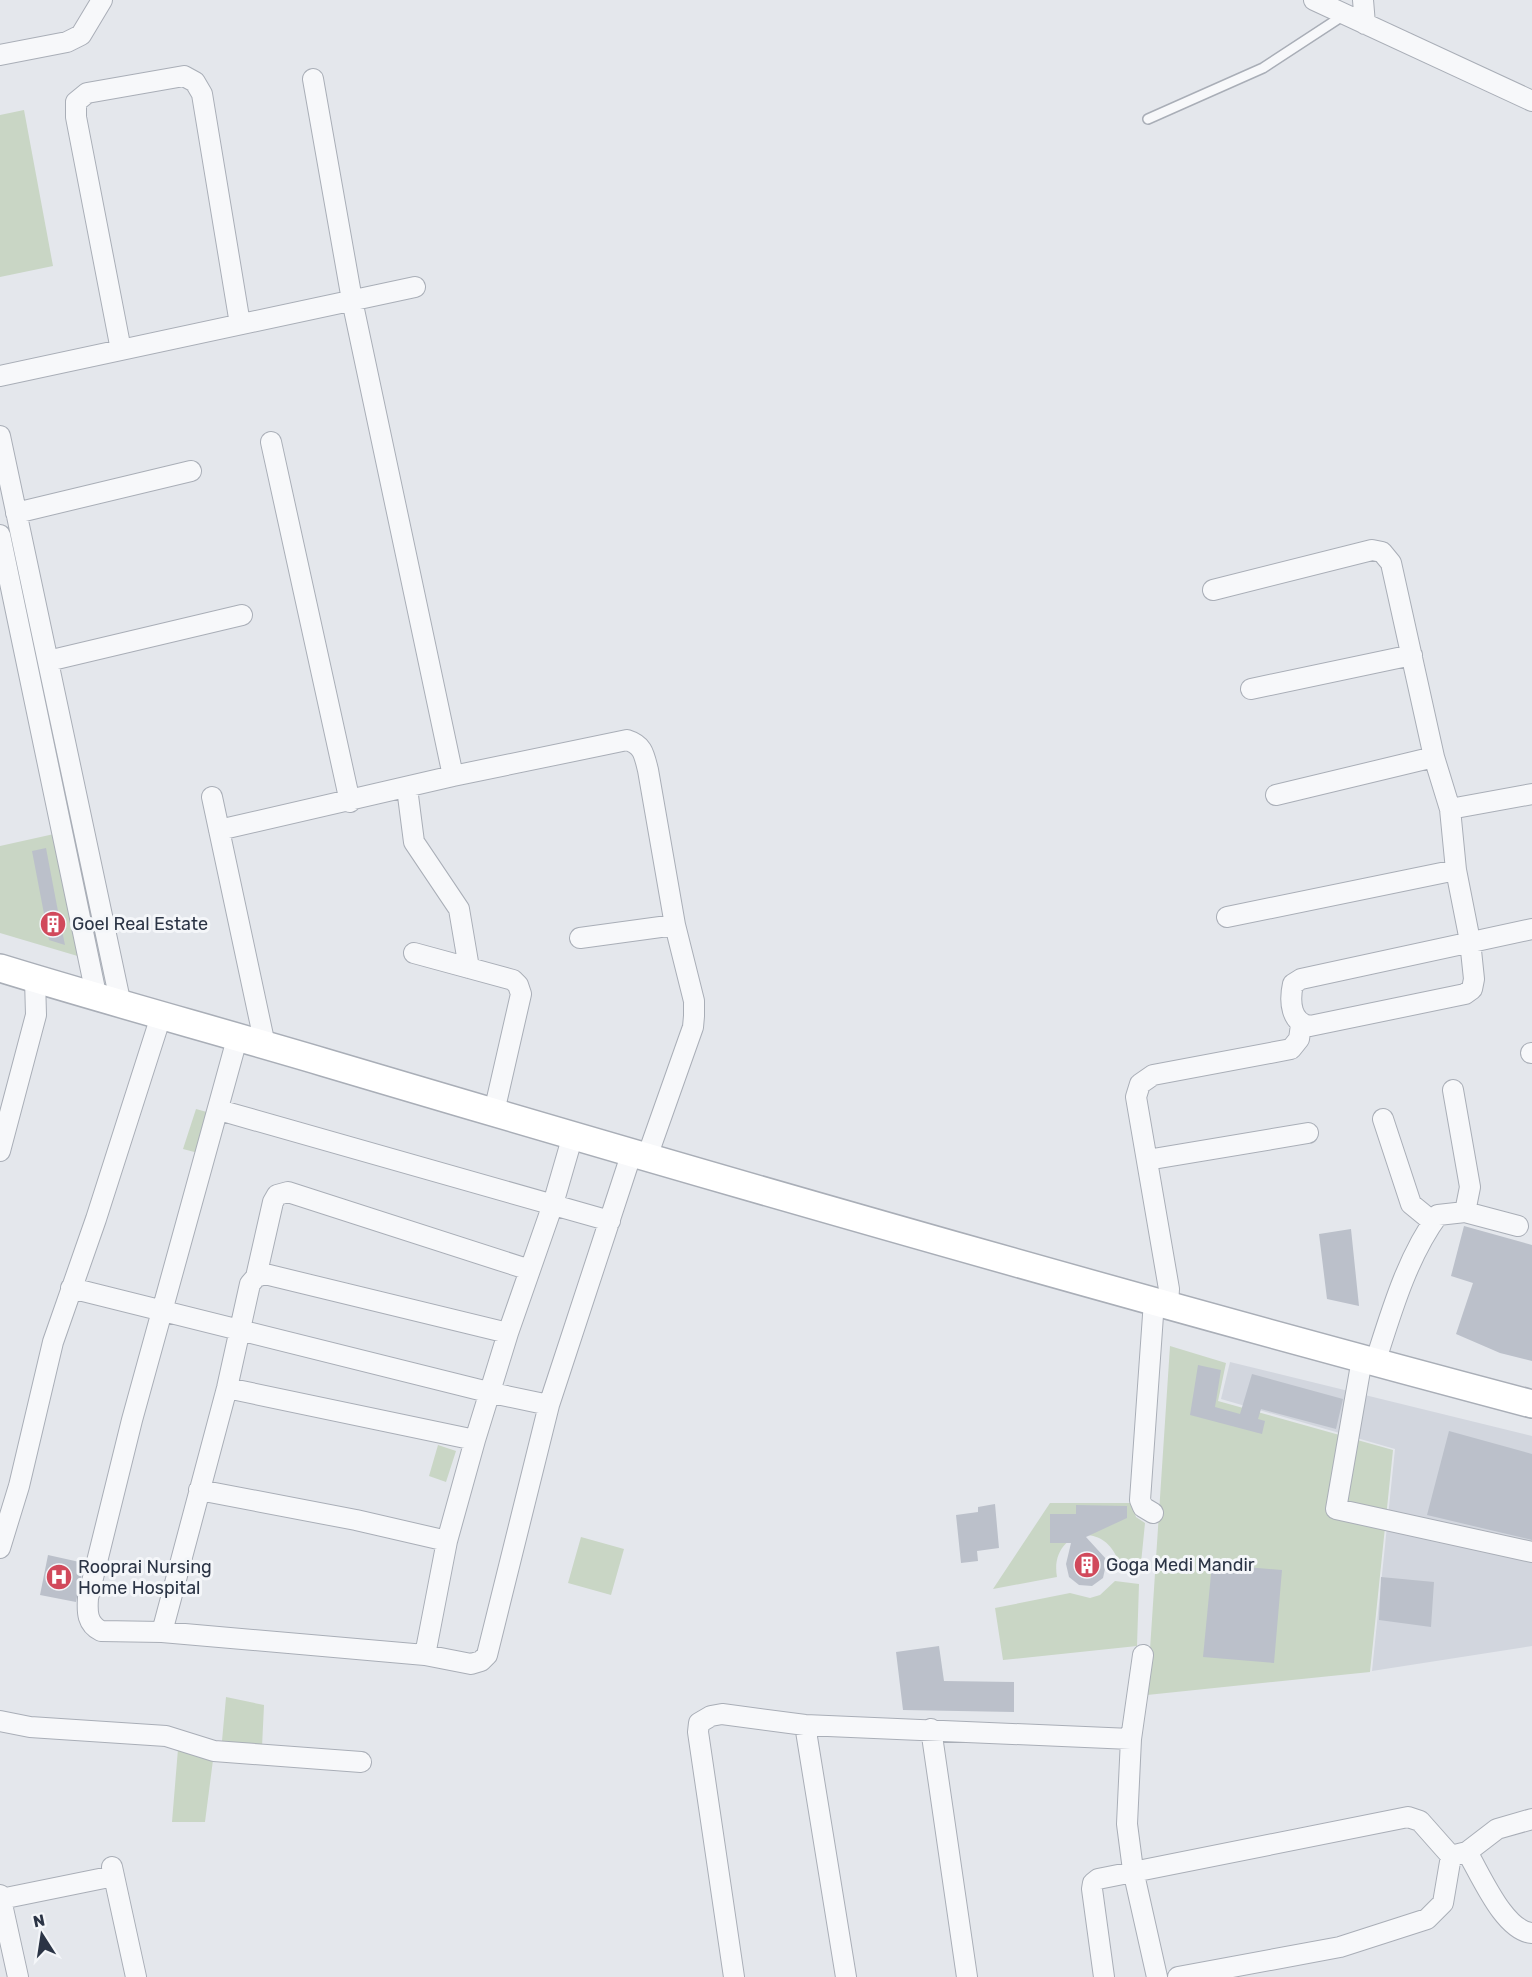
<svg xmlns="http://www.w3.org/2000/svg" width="1532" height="1977" font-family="Rubik,sans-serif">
<rect width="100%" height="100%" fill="#e4e7ec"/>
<path fill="#d2d6de" d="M1230 1362 1532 1436V1646L1372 1671 1395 1449 1221 1399Z"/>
<path fill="#c9d6c5" d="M24 110 53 266 0 277V115Z
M63 832 91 960 0 933V846Z
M196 1109 214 1114 202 1154 183 1149Z
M1170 1346 1226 1363 1218 1401 1393 1450 1370 1672 1147 1695Z
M438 1445 456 1451 446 1482 429 1476Z
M1050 1503H1132L1136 1517 1145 1523 1141 1563 1118 1560C1102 1518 1049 1533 1057 1577L993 1589Z
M581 1537 624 1549 611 1595 568 1583Z
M1115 1581 1139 1584 1137 1646 1003 1660 995 1608 1070 1593 1090 1598 1100 1595Z
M226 1697 264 1705 262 1747 222 1741Z
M178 1749 213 1760 205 1822H172Z"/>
<path fill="#bbc0ca" d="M46 848 57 906 65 945 49 940 32 851Z
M1464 1226 1532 1245V1361L1500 1353 1456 1334 1473 1283 1451 1276Z
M1351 1229 1359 1306 1327 1299 1319 1234Z
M1198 1365 1221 1370 1215 1407 1240 1414 1252 1374 1343 1399 1336 1429 1261 1409 1258 1419 1265 1421 1262 1434 1190 1415Z
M1449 1431 1532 1454V1540L1427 1515Z
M995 1504 999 1548 977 1551 978 1561 961 1563 956 1515 978 1512V1507Z
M1076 1505 1127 1506V1518L1086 1537 1107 1560 1103 1578 1092 1586 1079 1585 1069 1577 1066 1564 1071 1543H1050V1514H1076Z
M48 1555 84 1563 76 1602 40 1595Z
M1212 1564 1282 1570 1274 1663 1203 1657Z
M1381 1577 1434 1582 1431 1627 1379 1620Z
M939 1646 944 1681 1014 1682V1712L903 1710 896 1652Z"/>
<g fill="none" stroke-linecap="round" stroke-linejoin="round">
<defs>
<path id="lane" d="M1148 119 1263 68 1344 15"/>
<path id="street" d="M1314 0 1532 101
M1363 0 1365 24
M0 55 67 42 81 35 102 0
M313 79 352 300 453 776
M121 350 76 117V102L87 93 184 76 195 82 202 94 240 324
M0 376 415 287
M0 436 121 1005
M271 442 350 802
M16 513 191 471
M0 535 97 999
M1213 590 1372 550 1382 552 1391 563 1434 757 1450 809 1456 870 1470 941 1474 979 1472 989 1465 994 1310 1026C1291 1023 1289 1002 1293 984L1301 979 1532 929
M48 661 242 615
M1251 689 1412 655
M407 788 414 842 459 909 469 968
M1276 795 1434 757
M212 797 265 1045
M1450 809 1532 794
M219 830 453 776 627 740C643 745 644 754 648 770L675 925 694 1001V1016L693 1027 647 1157
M1227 917 1456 870
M580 938 675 925
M414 953 513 980 518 985 521 994 494 1112
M237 1039 132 1420 88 1598C87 1612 87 1624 101 1631L162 1632 425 1655 471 1664 481 1661 487 1655 549 1405 632 1152
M1531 1053H1532
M1453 1090 1470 1187 1465 1212
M219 1110 610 1221
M1383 1119 1411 1204 1433 1222
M0 1151 36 1015 35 979
M1147 1160 1308 1133
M256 1277 273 1202 277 1195 288 1192 530 1270
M71 1288 492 1393 549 1405
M1168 1305 1169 1289 1136 1097 1140 1084 1153 1075 1291 1049 1299 1039 1301 1025
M1362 1359 1336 1509 1532 1552
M1375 1363C1391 1313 1407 1257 1438 1215L1465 1212 1518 1226
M227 1388 475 1440
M199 1490 356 1520 447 1541
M1153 1513 1143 1507 1140 1500 1154 1301
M0 1548 19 1486 53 1342 96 1219 161 1016
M162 1632 227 1388 250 1284 256 1277 265 1274 508 1333
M425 1655 447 1541 475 1440 508 1333 553 1204 573 1135
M0 1721 30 1727 166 1736 214 1751 361 1762
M805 1725 846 1977
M931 1729 967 1977
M1131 1739 1127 1824 1133 1870 1157 1977
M1467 1852C1481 1875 1504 1931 1532 1933
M112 1867 136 1977
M0 1895 18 1977
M1 1899 114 1876
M734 1977 698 1732 699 1723 711 1716 722 1714 805 1725 1131 1739 1143 1655
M1104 1977 1092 1889 1093 1883 1098 1879 1408 1817 1420 1821 1451 1856 1467 1852 1497 1829 1532 1819
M1178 1977 1340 1947 1427 1919 1443 1903 1451 1856"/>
<path id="secondary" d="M0 968C107 1001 215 1030 323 1062 724 1181 1127 1297 1532 1404"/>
</defs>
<use href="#lane" stroke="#a9aeb7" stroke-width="12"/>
<use href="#street" stroke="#a9aeb7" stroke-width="22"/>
<use href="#secondary" stroke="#a9aeb7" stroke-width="30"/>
<use href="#lane" stroke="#f7f8fa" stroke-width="9"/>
<use href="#street" stroke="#f7f8fa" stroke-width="20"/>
<use href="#secondary" stroke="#fff" stroke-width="27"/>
</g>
<defs>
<symbol id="building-disc" viewBox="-11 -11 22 22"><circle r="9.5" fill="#d1495b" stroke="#f4f6f9"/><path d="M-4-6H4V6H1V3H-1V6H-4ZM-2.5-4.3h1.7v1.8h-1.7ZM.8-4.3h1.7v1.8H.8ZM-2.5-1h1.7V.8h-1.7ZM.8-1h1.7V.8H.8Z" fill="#fff"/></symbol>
<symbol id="hospital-disc" viewBox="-11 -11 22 22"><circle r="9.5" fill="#d1495b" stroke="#f4f6f9"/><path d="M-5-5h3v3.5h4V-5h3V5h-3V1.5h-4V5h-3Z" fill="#fff"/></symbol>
</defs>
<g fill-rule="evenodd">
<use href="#building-disc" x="38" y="909" width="30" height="30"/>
<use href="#building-disc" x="1072" y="1550" width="30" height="30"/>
<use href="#hospital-disc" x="44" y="1562" width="30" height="30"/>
</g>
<g text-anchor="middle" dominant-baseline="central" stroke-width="6" stroke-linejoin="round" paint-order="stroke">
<g font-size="18" fill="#2b3445" stroke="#f4f6f9" text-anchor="start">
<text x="72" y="924">Goel Real Estate</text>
<text x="1106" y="1565">Goga Medi Mandir</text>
<text x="78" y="1567">Rooprai Nursing<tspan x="78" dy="21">Home Hospital</tspan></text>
</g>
</g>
<g transform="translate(42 1935) rotate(348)" stroke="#f4f6f9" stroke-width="4.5" paint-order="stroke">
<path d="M0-4.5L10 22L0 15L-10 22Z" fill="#2b3445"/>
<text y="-9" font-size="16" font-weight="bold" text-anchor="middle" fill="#2b3445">N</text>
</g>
</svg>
